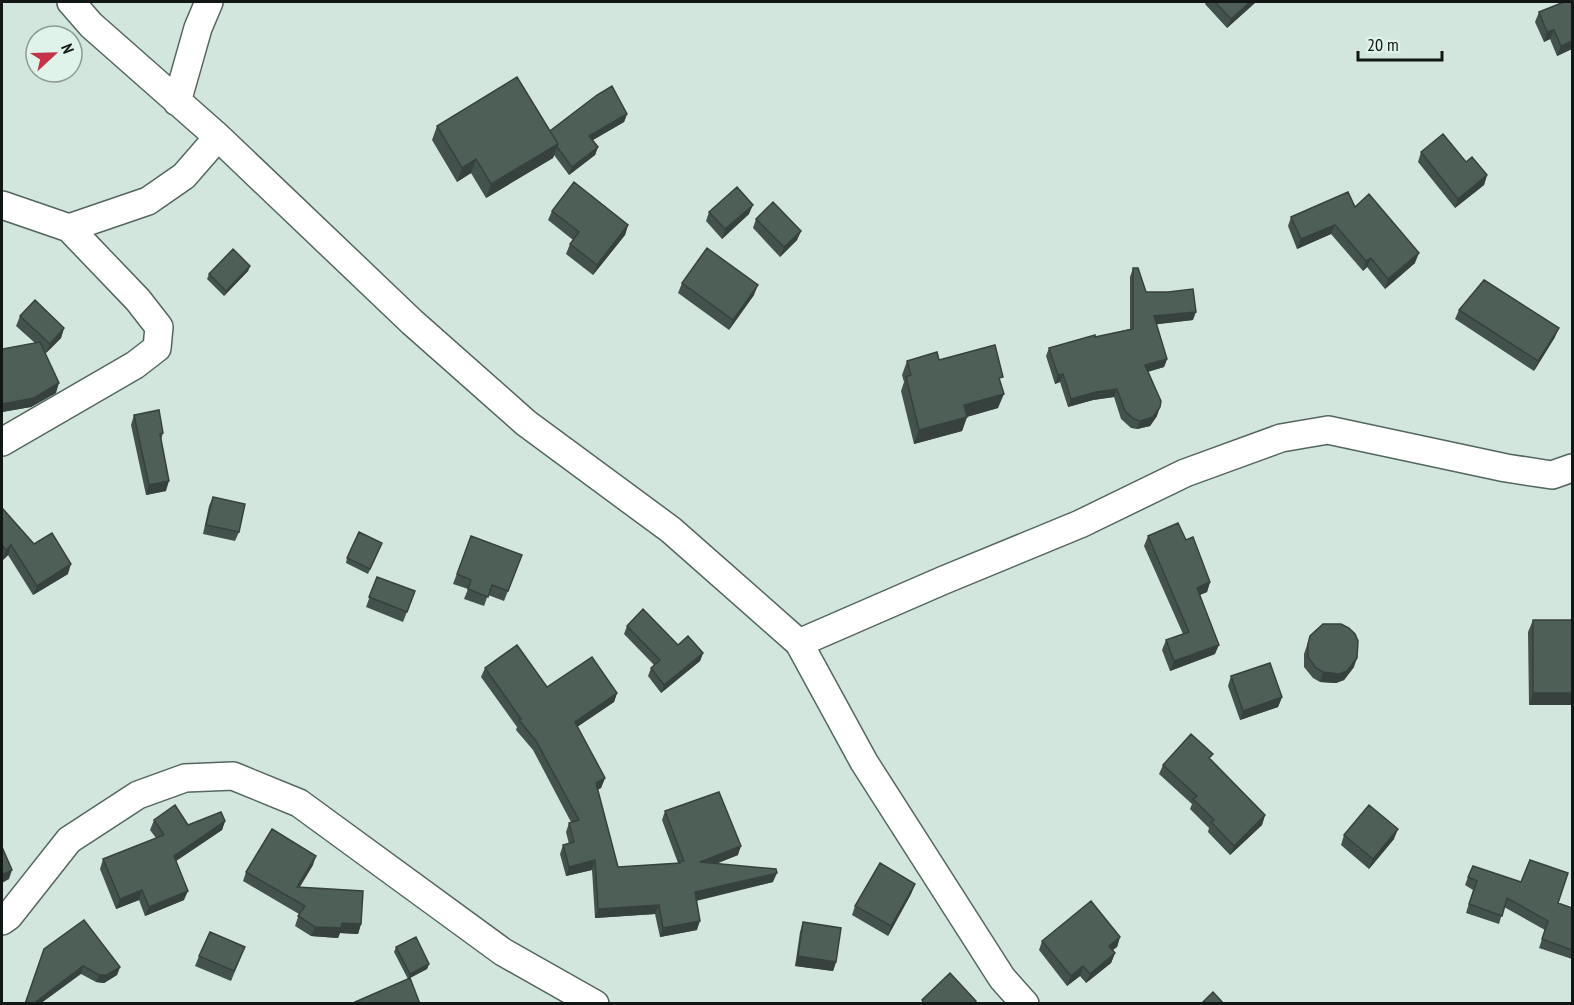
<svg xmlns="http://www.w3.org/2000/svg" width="1574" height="1005" font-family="'PT Sans Narrow',sans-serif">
<rect width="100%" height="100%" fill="#d2e6dd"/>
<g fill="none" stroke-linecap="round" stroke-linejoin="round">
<defs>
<path id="minor" d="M71 2 91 25 218 137 412 322 526 423 671 530 799 643 864 762 1002 978 1025 1004
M177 102 198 28 209 2
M2 205 69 228 148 201 184 176 218 137
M2 442 135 365 157 348 159 327 138 300 69 228
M799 643 944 580 1080 524 1185 473 1281 438 1328 430 1506 468 1552 475 1572 468
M2 921 9 916 69 840 138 795 185 778 233 776 299 803 503 952 595 1004"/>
</defs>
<use href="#minor" stroke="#54665e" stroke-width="30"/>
<use href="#minor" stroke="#fff" stroke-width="27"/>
</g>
<path fill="#43524c" d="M1206 2H1256L1227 28 1205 4Z
M1572 2V49L1557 56 1550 39 1544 42 1535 22 1539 12Z
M627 114 624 122 593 140 598 147 595 155 569 175 554 155 553 158 486 198 471 173 457 182 432 140 437 126 550 131Z
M1421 152 1466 162 1487 175 1484 185 1455 208 1418 162Z
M1355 207 1415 263 1385 289 1367 267 1363 271 1331 234 1297 249 1288 226 1291 217Z
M552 211 628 225 625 235 593 275 566 254 570 244 573 240 548 220Z
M709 212 749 214 722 239 706 221Z
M756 219 801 231 797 240 780 257 753 228Z
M250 266 248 271 224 296 207 279 209 274Z
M1133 268 1146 292 1193 320 1156 324 1167 359 1164 367 1148 372 1157 416 1150 426 1137 429 1131 428 1121 419 1114 397 1093 400 1068 407 1060 382 1055 384 1046 356 1049 348 1130 329V277Z
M682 283 754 295 729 330 678 293Z
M1459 310 1555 337 1534 371 1455 319Z
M20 316 64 328 61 338 46 353 45 352 56 393 31 407 2 412V349L35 343 16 326Z
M939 360 1001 384 998 408 967 417 962 431 914 444 901 391 904 382 902 375 907 361Z
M134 415 163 433 161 440 166 491 146 495 131 425Z
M213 497 239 532 235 541 203 534 209 506Z
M2 510 34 544 68 574 33 595 8 555 3 560 2 558Z
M471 536 522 555 504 601 488 595 484 606 464 599 468 589 453 584Z
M1148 536 1186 540 1210 582 1207 592 1200 595 1215 654 1170 671 1162 650 1166 640 1183 634 1144 546Z
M380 548 368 574 346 563 347 558Z
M377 577 415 591 403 622 366 607Z
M1533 620H1572L1529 705 1528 632Z
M627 626 703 653 700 661 661 693 648 676 651 668 654 665 624 634Z
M1310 636 1354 667 1344 680 1336 683 1320 682 1313 678 1304 667V654Z
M485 668 547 687 617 693 614 702 577 727 605 778 601 788 597 790 618 867 678 863 662 820 665 811 738 855 716 864 773 882 696 900 697 930 660 937 655 914 595 918 592 870 566 876 560 854 563 845 569 844 566 832 569 823 571 822 533 750 516 730 517 727 481 677Z
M1231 676 1282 697 1278 707 1240 720 1228 686Z
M1211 759 1265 815 1262 825 1230 855 1208 832 1209 828 1190 809 1192 804 1159 774 1163 765Z
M154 820 188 825 225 821 222 830 176 861 184 900 145 916 139 900 116 909 100 869 103 859 156 838 150 830Z
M1344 835 1394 839 1369 869 1341 845Z
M313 865 299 887 361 924 358 934 340 933 338 938 311 936 295 926 299 914 243 881 246 872Z
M1468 877 1572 908V959L1539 948 1545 930 1504 907 1499 924 1466 913 1473 890 1465 885Z
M915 884 911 894 888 936 852 915 855 906Z
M803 922 836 962 833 971 795 966 800 932Z
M1120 937 1117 947 1112 950 1115 953 1111 963 1086 983 1080 976 1067 986 1039 950 1042 941Z
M396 947 429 964 427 969 408 979 394 952Z
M44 949 120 967 117 975 104 983 96 982 81 974Z
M199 956 241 957 231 981 195 966Z"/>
<path fill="#37423e" d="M1250 2H1256L1227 28 1231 19Z
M1554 30 1550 39 1544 42 1547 32Z
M1572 41V49L1557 56 1561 46Z
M627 114 624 122 586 144 589 136Z
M558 144 553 158 486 198 491 184Z
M598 147 595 155 569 175 572 167Z
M476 159 471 173 457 182 462 168Z
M1487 175 1484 185 1455 208 1458 199Z
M753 205 749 214 722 239 725 229Z
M628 225 625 235 593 275 597 265Z
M1335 225 1331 234 1297 249 1301 239Z
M801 231 797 240 780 257 784 247Z
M1419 253 1415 263 1385 289 1388 279Z
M1371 258 1367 267 1363 271 1366 261Z
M250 266 248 271 224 296 226 291Z
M758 285 754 295 729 330 733 320Z
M1196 312 1193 320 1151 325 1154 316Z
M64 328 61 338 46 353 50 344Z
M1559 328 1555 337 1534 371 1538 361Z
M1167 359 1164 367 1142 373 1145 365Z
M1063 374 1060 382 1055 384 1058 375Z
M59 383 56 393 31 407 2 412V404Z
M1117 389 1114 397 1093 400 1068 407 1071 399 1096 392Z
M1004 394 998 408 959 419 964 405Z
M1160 407 1157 416 1150 426 1137 429 1140 421Z
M967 417 962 431 914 444 919 430Z
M169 481 166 491 146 495 149 485Z
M11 545 8 555 3 560 6 550Z
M71 564 68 574 33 595 37 586Z
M1210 582 1207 592 1194 597 1197 588Z
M1219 645 1215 654 1170 671 1174 661Z
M703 653 700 661 661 693 664 685Z
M1357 658 1354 667 1344 680 1336 683 1320 682 1323 672Z
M617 693 614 702 571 731 575 722Z
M1533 693H1572V705H1529Z
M1282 697 1278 707 1240 720 1243 711Z
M605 778 601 788 592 792 596 783Z
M1265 815 1262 825 1230 855 1234 846Z
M225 821 222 830 170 865 174 856Z
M1398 829 1394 839 1369 869 1373 859Z
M741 846 738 855 697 871 700 862Z
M316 856 313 865 294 897 297 887Z
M595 860 592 870 566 876 569 867Z
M12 870 9 879 2 883V875Z
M777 873 773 882 692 902 695 892Z
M915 884 911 894 888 936 891 926Z
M142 890 139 900 116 909 120 899Z
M188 891 184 900 145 916 149 907Z
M659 905 655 914 595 918 598 909Z
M700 921 697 930 660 937 663 928Z
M342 923 361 924 358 934 340 933 338 938 311 936 315 927Z
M1120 937 1117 947 1105 956 1109 946Z
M1115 953 1111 963 1086 983 1090 974Z
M798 956 836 962 833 971 795 966Z
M429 964 427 969 408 979 410 974Z
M83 966 81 974 40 1004H33Z
M1083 966 1080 976 1067 986 1071 976Z
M120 967 117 975 104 983 96 982 99 975Z"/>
<path fill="#4e5f58" stroke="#37423e" stroke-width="1.5" d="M1215 2H1250L1231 19Z
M1564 2H1572V41L1561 46 1554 30 1547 32 1539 12Z
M517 77 558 144 491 184 476 159 462 168 437 126Z
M612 86 627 114 589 136 598 147 572 167 557 147 558 144 550 131 597 95Z
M1443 134 1466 162 1472 157 1487 175 1458 199 1421 152Z
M574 182 628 225 597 265 570 244 579 232 552 211Z
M737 187 753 205 725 229 709 212Z
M1348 192 1355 207 1369 194 1419 253 1388 279 1371 258 1366 261 1335 225 1301 239 1291 217Z
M773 202 801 231 784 247 756 219Z
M707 248 758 285 733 320 682 283Z
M233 249 250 266 226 291 209 274Z
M1133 268H1138L1146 292H1168L1193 289 1196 312 1154 316 1167 359 1145 365 1161 401 1160 407 1153 417 1140 421 1134 419 1125 411 1117 389 1096 392 1071 399 1063 374 1058 375 1049 348 1095 335V337L1133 329Z
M1484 280 1559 328 1538 361 1459 310Z
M35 300 64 328 50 344 20 316Z
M40 342 59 383 34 398 2 404V349Z
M995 345 1003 377 999 378 1004 394 964 405 967 417 919 430 906 377 911 375 907 361 937 352 939 360Z
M159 410 163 433 160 434 169 481 149 485 134 415Z
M213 497 245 504 239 532 206 525Z
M3 509 34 544 52 533 71 564 37 586 11 545 6 550 2 545V510Z
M1178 523 1186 540 1193 537 1210 582 1197 588 1219 645 1174 661 1166 640 1189 632 1148 536Z
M359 532 382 543 370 569 347 558Z
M471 536 522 555 508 591 492 585 488 597 468 589 471 580 457 574Z
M377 577 415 591 407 612 369 597Z
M643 609 678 645 688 636 703 653 664 685 651 668 660 660 627 626Z
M1533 620H1572V693H1533Z
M1323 624H1341L1349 628 1355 634 1358 641 1357 658 1347 671 1339 674 1323 672 1316 668 1308 657V644L1310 636Z
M517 645 547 687 592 657 617 693 575 722 605 778 596 783 618 867 680 863 679 861H684L665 811 719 792 741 846 700 862 776 869 777 873 695 892 700 921 663 928 659 905 598 909 595 860 569 867 563 845 574 842 569 823 579 820 536 741 519 720 521 719 485 668Z
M1270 663 1282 697 1243 711 1231 676Z
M1191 734 1213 754 1209 758 1265 815 1234 846 1211 822 1214 820 1193 799 1197 796 1163 765Z
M175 805 188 825 221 812 225 821 174 856 188 891 149 907 142 890 120 899 103 859 164 835 154 820Z
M1369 805 1398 829 1373 859 1344 835Z
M272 829 316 856 297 887 363 891 361 924 342 923 341 928 315 927 298 916 305 906 246 872Z
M2 847 12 870 2 875Z
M1530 860 1568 873 1558 903 1572 908V950L1542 939 1548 921 1507 898 1502 916 1469 904 1477 881 1468 877 1473 866 1521 882Z
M880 863 915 884 891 926 855 906Z
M1091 901 1120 937 1109 946 1115 953 1090 974 1083 966 1071 976 1042 941Z
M84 920 120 967 107 975H99L83 966 33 1004H25L44 949Z
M803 922 841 928 836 962 798 956Z
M210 932 245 947 234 971 199 956Z
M416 937 429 964 410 974 396 947Z
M950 973 976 1001 974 1004H924L922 1000Z
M410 978 420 1004H355V1002Z
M1213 992 1224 1004H1201Z"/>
<rect width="1574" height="1005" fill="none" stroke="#111714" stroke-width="6"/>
<g transform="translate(54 54) rotate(68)"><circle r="28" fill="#dff3ea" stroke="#8d9b94" stroke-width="1.5"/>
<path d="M0-4.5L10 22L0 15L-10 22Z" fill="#c4334a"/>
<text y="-9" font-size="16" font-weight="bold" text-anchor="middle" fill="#111714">N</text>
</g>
<path d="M1358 51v9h84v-9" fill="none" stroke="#111714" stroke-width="3"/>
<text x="1367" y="51" font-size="18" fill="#111714" stroke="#dff3ea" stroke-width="4.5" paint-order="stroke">20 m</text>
</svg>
